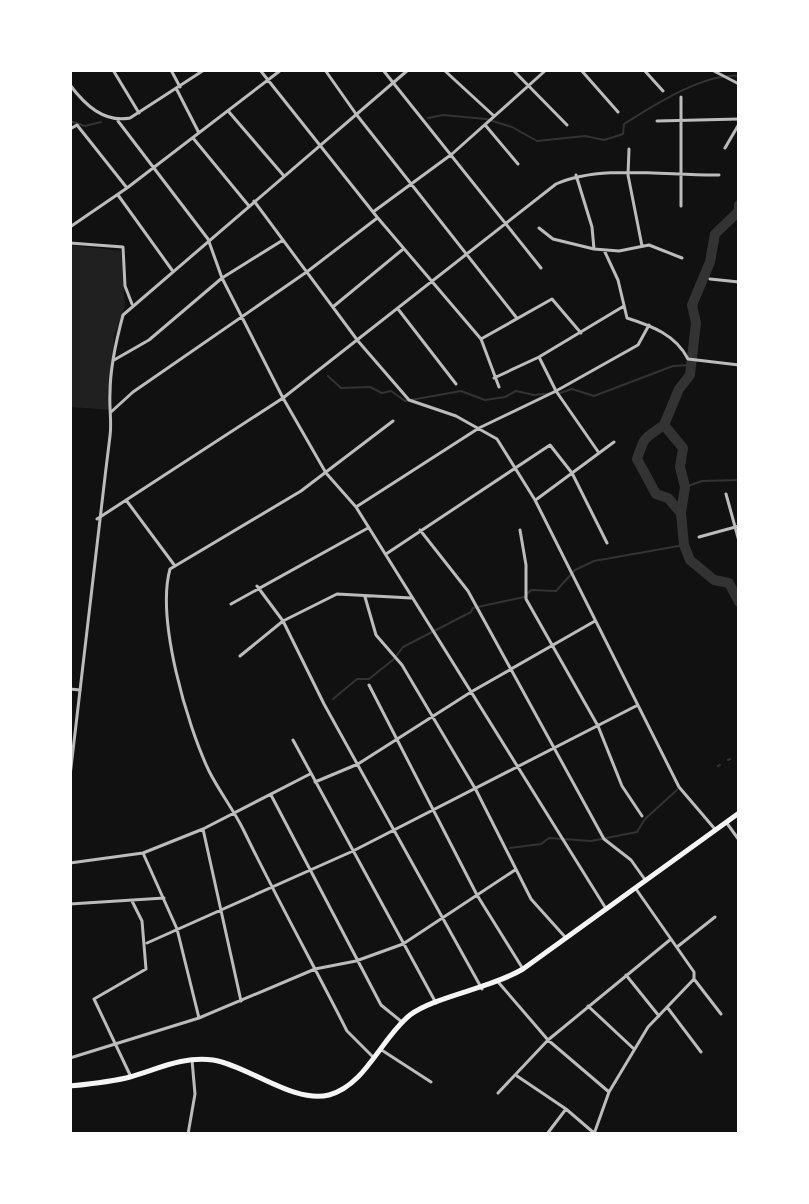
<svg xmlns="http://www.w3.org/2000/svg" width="809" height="1204" font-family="Figtree,sans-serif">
<rect width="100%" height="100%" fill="#111"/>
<path fill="#202020" d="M70 245 121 251 125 306 114 336 111 410 70 407Z"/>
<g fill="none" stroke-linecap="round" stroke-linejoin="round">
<path stroke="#333" stroke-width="2" d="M428 118 443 115 486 119 512 127 537 141 585 136 604 140 623 134 624 124C653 106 703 73 739 76
M70 121 85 126 101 122
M328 376 341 388 370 387 382 393 391 391 405 401 461 391 485 400 505 397 516 391 534 395 554 393
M560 393 572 389 594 396 673 366 690 365
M685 487 702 481 739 480
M333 699 357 679H369L394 659 403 647 471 612 473 608 524 597 531 590 556 591 575 570 594 561 684 545
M728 760 730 759
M718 766 720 765
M510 848 541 844 549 838 591 841 637 832 645 819 677 790"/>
<path stroke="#333" stroke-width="10" d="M739 205V211L715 234 710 262 692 305 696 323 690 375 679 389 664 425C644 439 645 435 637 459L656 494 668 498 681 513 684 545 690 560 714 580 729 583 739 602
M664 425 683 448 680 467 685 487 681 513"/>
<path stroke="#bcbcbc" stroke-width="3" d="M113 70 139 113
M171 70 180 87
M260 70 377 217 481 339 499 387
M325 70 356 114 516 317
M383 70 541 268
M444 70 494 116
M513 70 567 125
M581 70 618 112
M644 70 663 91
M712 70 739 84
M70 85C85 105 104 123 130 118L204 70
M177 90 199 133
M229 112 284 176
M118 121 208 239 222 278 283 398 326 473 356 507 605 907
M657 121 739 119
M486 126 518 164
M70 129 77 125 127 188
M193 138 249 206
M725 148 739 124
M629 149 628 175 642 246
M576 175 592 227 594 249
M118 195 172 270
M254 201 358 341 409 400 456 416 497 439 535 500 679 787 714 828
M681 206V97
M373 212 452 154 546 70
M70 227 127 188 281 70
M539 228 553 239 594 249 619 251 649 245 682 258
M70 243 123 247 125 286 132 304
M604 250 618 280 627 318C652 326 676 335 688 359L739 365
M710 279 739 282
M334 306 402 250
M398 309 456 384
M481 339 552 299 581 333
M539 357 556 391 599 453
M114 360 149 340 222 278 283 240
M494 378 539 357 624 306
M111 412 133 392 308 271 376 219
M726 494 739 541
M537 499 614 442
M126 500 175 566
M356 507 479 428 556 391 638 345 649 325
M97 519 283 398 556 184C600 164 669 176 719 175
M420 530 468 591 604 839 631 860 646 881
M520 530 526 565V599L598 726 622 786 642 816
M699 537 739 526
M386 554 550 445 572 473 607 543
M257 586 283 621 324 704 482 989
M365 597 376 635 402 665 476 790 531 899 566 938
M231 604 368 528
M240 656 283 621 337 594 411 598
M369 685 477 895 523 969
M70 689 80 690
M293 740 436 1003
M315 782 358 764 471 692 595 621
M271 795 381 1005 402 1022
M726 822 739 840
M203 829 241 1001
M143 853 177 929 199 1018
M70 863 143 853 203 829 310 774
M70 904 164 898
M147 943 353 851 636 706
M677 947 715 917
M626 975 659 1016
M694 979 721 1014
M499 983 548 1040 609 1092 594 1134
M588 1006 634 1049
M667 1007 701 1052
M380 1049 431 1082
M373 1057 347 1031C313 964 276 897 243 829 233 809 219 791 209 771 187 725 156 619 170 569L301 491 393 421
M70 1058 199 1018 315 969 356 961 403 944 515 870
M517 1076 566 1109 594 1133
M131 1077 94 999 146 969 142 921 132 901
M609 1092 648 1027 694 979V972L636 889
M498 1093 548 1040 671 939
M188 1134 195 1094 192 1060
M547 1134 566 1109"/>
<path stroke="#bcbcbc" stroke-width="3" d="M70 776C83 662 96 549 110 436 112 422 109 408 110 393 110 367 116 341 123 315L408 70"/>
<path stroke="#f5f5f5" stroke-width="5" d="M70 1086C90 1084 111 1082 130 1077 158 1069 183 1056 213 1060 249 1066 294 1104 329 1095 366 1085 381 1038 410 1015 436 996 489 989 523 969L739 813"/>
</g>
<rect width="809" height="1204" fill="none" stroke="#ffffff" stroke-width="144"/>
</svg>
